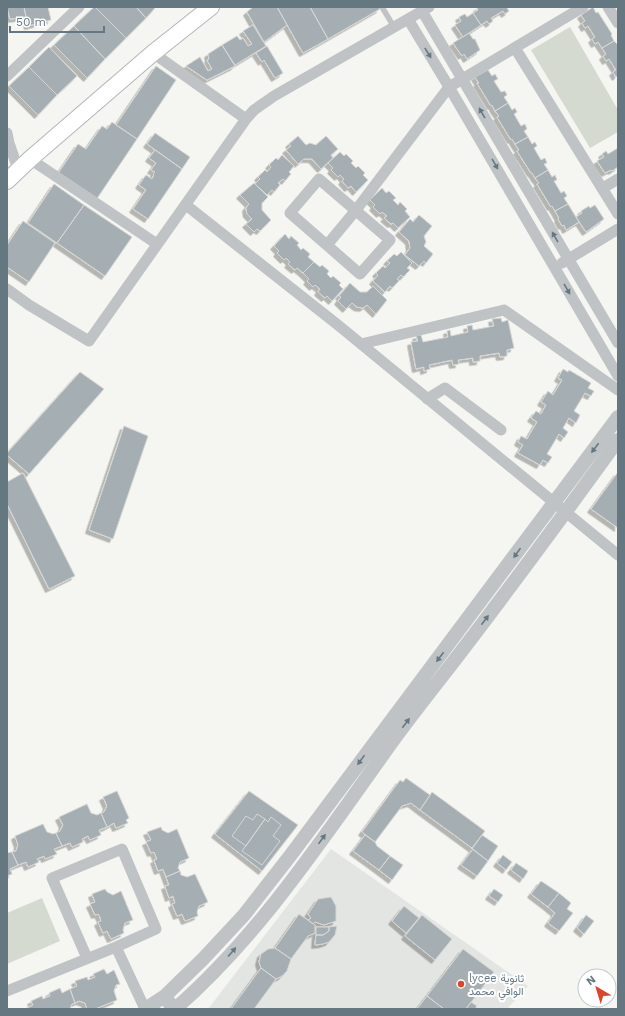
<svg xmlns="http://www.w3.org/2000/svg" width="625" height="1016" font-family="'Work Sans',Vazirmatn,sans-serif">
<defs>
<filter id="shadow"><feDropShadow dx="-3.5" dy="3.5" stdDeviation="0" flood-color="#0004"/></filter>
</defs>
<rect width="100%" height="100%" fill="#f5f5f2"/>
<path fill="#e3e5e3" d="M331 849 528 986 507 1009H208Z"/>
<path fill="#d5dad1" d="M570 27 618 110V132L590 148 531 50Z
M42 898 60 941 7 964V913Z"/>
<path fill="#a5afb3" stroke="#d7d6d4" filter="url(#shadow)" d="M7 7H24L26 17 10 19Z
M24 7H48L51 20 28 26Z
M94 7H95L126 38 105 59 74 26Z
M95 7H136L146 18 126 38Z
M136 7H156L146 18Z
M253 7H277L287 25 264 42 247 12Z
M277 7H310L328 39 303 53Z
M310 7H379L380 9 328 39Z
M479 7H509L507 8 509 11 505 14 503 11 491 18 493 21 489 24 487 21 481 25 473 13 478 10 477 8Z
M593 7 596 13 598 12 612 34 611 35 614 41 602 48 598 42 595 44 592 39 595 37 588 26 585 28 582 23 585 21 581 15Z
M473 13 481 25 463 37 455 25 461 21 459 17 465 14 467 17Z
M253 25 266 46 235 65 222 45 237 36 240 40 243 38 248 46 252 44 243 31Z
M74 26 105 59 87 78 54 45Z
M469 33 473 39H475L480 50 467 59 464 54 462 56 453 43Z
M614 41 618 45V75L616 77 613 72 616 70 609 59 606 61 603 56 606 54 602 48Z
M222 45 235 66 207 80 186 66 200 57 208 71 212 69 207 60 209 59 208 54Z
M267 46 283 73 275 78 264 60 262 62 256 53Z
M49 47 77 76 57 95 29 67Z
M156 66 176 80 137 139 116 125Z
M29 67 57 95 38 115 9 86Z
M488 70 492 76 495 74 498 79 494 81 501 92 505 91 507 95 504 97 508 103 495 111 492 105 491 106 477 83H479L475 77Z
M508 103 512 110 515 108 517 112 514 114 521 126 525 124 527 129 524 131 528 137 515 144 512 139 511 140 497 117 499 116 495 111Z
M112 122 137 139 96 200 57 175 78 144 86 149 102 126 107 129Z
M155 133 190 157 182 169 147 144Z
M298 136 306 145 310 143 316 145 326 136 338 149 331 155 333 158 321 169 312 159H304L298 164 286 150 291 146 289 144Z
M528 137 532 144 535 142 537 146 534 148 541 160 545 158 547 163 544 164 548 170 535 178 532 173H531L517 151 519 150 515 144Z
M618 148V167L612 171 611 170 605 173 597 161 604 157 602 154 606 151 608 154Z
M155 150 182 169 148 219 133 209 146 190 139 185 146 175 152 179 154 175 153 174 155 172 151 170 156 163 149 158Z
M340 152 344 156 346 154 353 161 351 163 356 168 358 166 365 173 363 175 368 180 356 192 351 186 348 188 342 181 344 179 340 175 338 177 331 170 333 168 328 163Z
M282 155 294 166 289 172 291 174 285 181 283 179 278 183 280 185 274 192 272 190 267 195 255 184 260 179 258 177 265 170 267 172 271 167 269 165 276 158 278 160Z
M548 170 552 177 555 175 557 180 554 181 561 193 564 191 567 196 564 198 568 204 555 211 552 206 551 207 537 184 539 183 535 178Z
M254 183 268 197 262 203V210L271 220 260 231 257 229 254 232 246 224 252 219 247 214 246 208 249 204 240 195Z
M54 184 84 205 57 243 28 223Z
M382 188 386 193 389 191 396 198 393 200 398 205 400 202 407 209 405 211 410 217 398 228 393 223 391 224 384 218 387 216 382 212 380 214 373 207 375 205 370 200Z
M568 204 579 222 566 230 564 225 562 226 558 219 559 218 555 211Z
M84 205 132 237 105 276 57 243Z
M595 205 604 219 586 232 576 217 582 213 581 211 589 206 590 208Z
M419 215 432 226 424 236 426 242 424 246 433 254 426 263 424 261 419 266 405 255 410 248 409 241 399 232 410 219 413 222Z
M23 221 55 243 29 282 7 267V245Z
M285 234 289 239 291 236 299 243 297 245 301 250 303 248 310 254 308 257 314 262 303 273 297 268 295 270 288 264 290 262 286 258 284 260 277 253 279 251 274 246Z
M401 252 412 263 407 268 410 270 403 277 401 275 397 279 399 281 392 288 390 286 385 292 373 281 378 275 376 273 383 266 385 268 390 263 387 261 394 254 397 256Z
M314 262 320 267 322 265 329 271 327 274 331 278 333 276 341 283 339 285 343 289 332 301 327 296 325 298 318 292 320 289 315 285 313 287 307 281 309 279 303 273Z
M350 283 360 292H367L373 286 387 300 376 314 367 305 363 308 357 307 352 303 346 309 338 301 341 297 339 296Z
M501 318 502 322 508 320 514 348 507 350V356L500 357 499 353 480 356V361L473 362V358L458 360 459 364 453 365 452 360 429 365 430 369 424 371V367L416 369 411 342 418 341 416 336 421 335 423 342 448 337 447 331 450 330 451 336 468 332 467 326 472 325 473 330 494 326 492 319Z
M563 369 568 372 569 370 591 383 588 388 594 391 591 396 585 393 574 411 580 415 576 423 569 418 563 428 568 432 564 438 559 434 547 454 552 457 548 463 543 460 540 465 518 453 523 445 518 442 521 436 527 439 537 422 531 418 536 411 541 414 546 405 541 402 548 391 553 395 562 380 558 378Z
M80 372 104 389 29 474 7 455V453Z
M124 426 148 436 113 539 89 530Z
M618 472V528L591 509Z
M23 473 75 576 49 589 7 504V482Z
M406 778 430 795 420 810 411 803 402 806 375 842 362 832 400 780 403 782Z
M117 791 129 818 126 820 128 823 116 828 114 823 107 827 101 813 104 812 107 806 103 797Z
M249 791 298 825 262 871 215 834Z
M432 792 485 831 472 848 420 810Z
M87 804 91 813 97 815 101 813 107 827 99 830 101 835 90 840 88 836 82 839 83 842 72 847 70 843 62 846 56 833 60 831 63 825 59 817Z
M257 814 265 819 246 846 232 836 246 816 253 820Z
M271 817 281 825 273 836 280 841 262 865 242 851 265 819 268 822Z
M43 824 47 832 53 834 56 833 62 846 54 849 57 854 45 859 44 856 37 859 39 862 28 867 26 862 18 865 12 852 16 851 18 845 15 836Z
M161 827 162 830 168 833 177 829 189 858 180 862 178 868 180 871 166 877 163 869 158 871 154 860 157 859 154 852 151 853 146 842 151 840 147 832Z
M365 835 375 842 377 846 390 856 379 870 353 851Z
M482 835 498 846 488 861 472 849Z
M473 849 488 861 477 876 461 865Z
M12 852 18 865 10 869 12 874 7 876V853Z
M503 855 512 862 506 870 497 863Z
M390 856 403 865 392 880 379 870Z
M516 863 528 871 523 879 511 870Z
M180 871 181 875 187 877 195 874 208 902 199 906 197 912 198 916 185 921 182 914 177 916 172 904 175 903 173 896 169 898 165 886 169 885 166 877Z
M541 881 559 893 548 907 531 894Z
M105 889 107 892 113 895 121 891 133 920 125 923 123 930 124 933 111 939 107 931 103 933 98 922 101 921 100 917 98 914 95 915 90 904 95 902 92 894Z
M494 889 503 895 498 902 489 896Z
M559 893 571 903 567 909 573 913 559 931 548 923 555 913 548 907Z
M331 897 336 906V921L324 925 315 922 313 924 308 920 311 918 308 914 318 899Z
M404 906 419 918 406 933 392 921Z
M299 914 315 925V933L308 936 291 959 275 948Z
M422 915 452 939 435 960 405 936Z
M586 915 594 921 584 934 577 928Z
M337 926 335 935 329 942 323 944 315 945 316 935H323L329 931V927Z
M316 927H329V931L323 935H316Z
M275 948 291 959 287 971 282 976 276 979 261 968 259 962 261 954 268 949Z
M463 949 494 972 466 1009H444L427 996Z
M261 968 276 979 254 1009H231Z
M104 969 107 974 114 970 120 984 116 985 114 991 117 1000 95 1009H87L85 1003 79 1001 75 1003 70 989 77 986 75 981 87 977 88 980 95 977 93 974Z
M60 988 62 993 70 989 75 1003 72 1004 70 1009H25L33 1005 31 1001 42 996 43 999 47 997 50 996 49 993Z
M427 996 444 1009H417Z
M471 1002 477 1006 475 1009H466Z"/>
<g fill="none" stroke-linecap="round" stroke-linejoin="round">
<defs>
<path id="secondary" d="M7 181 30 159 153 53 211 7"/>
</defs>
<use href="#secondary" stroke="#b1b7bb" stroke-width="18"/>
<path stroke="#bfc3c6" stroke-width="5.5" d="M382 7 394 27"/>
<path stroke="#bfc3c6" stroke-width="11" d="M608 7 618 23
M422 11 618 343
M408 19 449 87 618 376
M515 48 618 214
M153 53 246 119
M7 76 79 7
M7 133 9 143 18 169
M30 159 157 244
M319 179 390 240 360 274 290 213Z
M603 188 618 179
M186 205 338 325 618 555
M327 245 356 210 449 87 583 7
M562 263 618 229
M7 289 29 305 89 341 246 119 254 110 274 96 429 7
M361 344 504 310 618 390
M427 399 445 388 501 430
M87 958 52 878 122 849 156 929 116 947
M7 991 116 947 145 1009"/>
<path stroke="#bfc3c6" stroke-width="14" d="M165 996 203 959 244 915 290 856 618 417
M145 1009 165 996 170 1004
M175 1009C261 934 325 835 392 742 416 709 442 677 467 644 518 577 568 509 618 440"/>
<use href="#secondary" stroke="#fff" stroke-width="16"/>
</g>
<defs><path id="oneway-solid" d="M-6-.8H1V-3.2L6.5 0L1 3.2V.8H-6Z"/></defs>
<g fill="#657882">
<use href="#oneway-solid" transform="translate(428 53) rotate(58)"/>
<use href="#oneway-solid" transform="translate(482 113) rotate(-120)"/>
<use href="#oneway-solid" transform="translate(495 164) rotate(60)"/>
<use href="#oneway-solid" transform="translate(555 237) rotate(-120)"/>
<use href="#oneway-solid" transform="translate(567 289) rotate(60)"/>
<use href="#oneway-solid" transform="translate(595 448) rotate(127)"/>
<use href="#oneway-solid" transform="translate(517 553) rotate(126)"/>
<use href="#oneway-solid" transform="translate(485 620) rotate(-53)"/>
<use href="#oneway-solid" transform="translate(440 657) rotate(127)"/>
<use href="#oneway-solid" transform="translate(406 723) rotate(-53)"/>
<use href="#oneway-solid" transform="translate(361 760) rotate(126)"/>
<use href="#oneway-solid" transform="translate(322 839) rotate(-54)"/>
<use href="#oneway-solid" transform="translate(232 952) rotate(-49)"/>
</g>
<circle fill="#dd442a" stroke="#fff" stroke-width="1.5" cx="461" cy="984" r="4"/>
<g text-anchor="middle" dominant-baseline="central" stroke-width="4" stroke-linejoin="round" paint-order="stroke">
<g font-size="11" fill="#657882" stroke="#fff" text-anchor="start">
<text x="469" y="978">lycee ثانوية<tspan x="469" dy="13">الوافي محمد</tspan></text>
</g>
</g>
<rect width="625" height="1016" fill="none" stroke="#657882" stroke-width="16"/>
<g transform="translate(597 988) rotate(322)"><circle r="19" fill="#ffffff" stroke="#c1c9cd"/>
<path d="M0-3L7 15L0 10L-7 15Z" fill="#dd442a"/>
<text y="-6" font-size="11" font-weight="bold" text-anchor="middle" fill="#657882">N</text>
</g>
<path d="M10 26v6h94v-6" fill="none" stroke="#657882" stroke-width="2"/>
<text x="16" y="26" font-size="12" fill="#657882" stroke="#ffffff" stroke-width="3" paint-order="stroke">50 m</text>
</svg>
